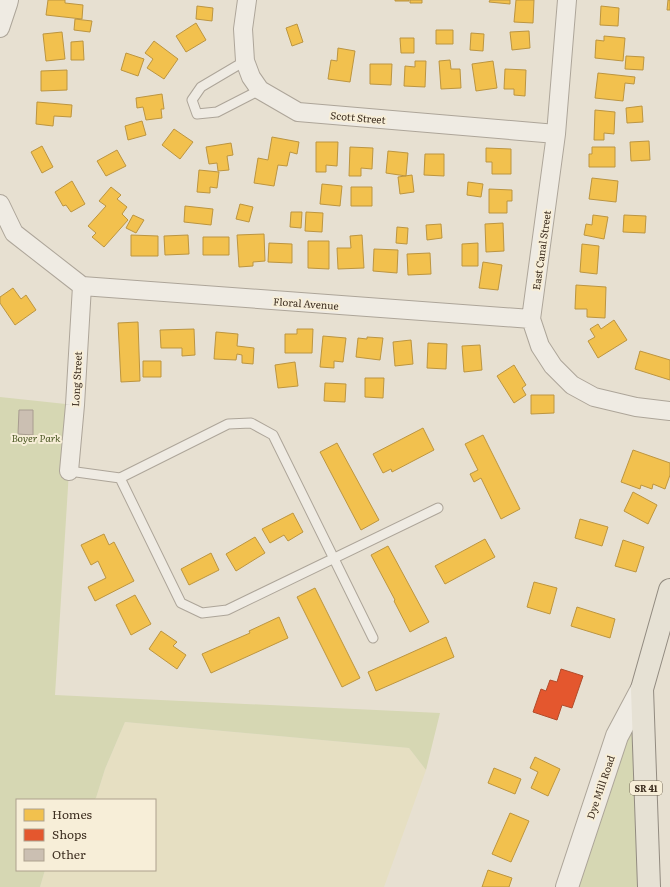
<svg xmlns="http://www.w3.org/2000/svg" width="670" height="887" font-family="Literata,serif">
<rect width="100%" height="100%" fill="#e7e0d1"/>
<path fill="#e6dfc2" d="M125 722 409 748 426 770 384 887H40L45 870H155V800H94L96 798 105 769Z"/>
<path fill="#d6d7b3" d="M0 397 75 405 69 471 55 695 440 713 426 770 409 748 125 722 105 769 96 798 94 800H17V870H45L40 887H0Z
M642 689 649 887H567Z"/>
<path fill="#f2c14e" stroke="#bc9540" d="M48 0H65V3L83 5 82 19 46 15Z
M395 0H409V1H395Z
M410 0H422V3H410Z
M490 0H510V4L489 2Z
M516 0H534L533 23 514 22Z
M668 0H670V10H667Z
M197 6 213 8 212 21 196 19Z
M601 6 619 8 618 26 600 25Z
M75 19 92 21 90 32 74 30Z
M196 23 206 40 186 52 176 36Z
M297 24 303 42 292 46 286 28Z
M436 30H453V44H436Z
M529 31 530 48 512 50 510 32Z
M62 32 65 59 46 61 43 34Z
M471 33 484 34 483 51 470 50Z
M604 36 625 38 623 61 595 58 596 40 604 41Z
M400 38H414V53H401Z
M83 41 84 60H71V42Z
M154 41 178 59 164 79 147 68 153 59 145 53Z
M338 48 355 51 350 82 328 79 331 60 337 61Z
M126 53 144 59 138 76 121 70Z
M626 56 644 57 643 70 625 69Z
M450 60 451 69H460L461 88 441 89 439 61Z
M415 61H426L425 87 404 86 405 66 415 67Z
M493 61 497 88 476 91 472 64Z
M370 64H392L391 85 370 84Z
M505 69 526 70 525 96 514 95V89H504Z
M67 70V90L41 91V71Z
M598 73 635 77 634 84 625 83 623 101 595 98Z
M162 94 164 109H161L162 118 146 120 143 107 137 108 136 98Z
M37 102 72 105 71 117 54 116 53 126 36 124Z
M642 106 643 122 627 123 626 108Z
M595 110 615 112 614 134 604 133V140H594Z
M142 121 146 135 128 140 125 126Z
M174 129 193 142 180 159 162 145Z
M272 137 299 142 297 154 290 152 287 166 278 165 274 186 254 183 258 158 268 160Z
M649 141 650 160 631 161 630 142Z
M316 142H338L337 166 326 165V172H316Z
M231 143 233 155 227 156 229 170 218 171 217 163 209 164 206 147Z
M42 146 53 167 42 173 31 152Z
M350 147 373 148 372 169 361 168V176H349Z
M592 147H615V167H589V154H592Z
M486 148 511 149V174H492V162H486Z
M117 150 126 166 106 176 97 161Z
M388 151 408 153 406 176 386 173Z
M425 154H444V176L424 175Z
M199 170 219 172 217 188 210 187V193L197 192Z
M412 175 414 192 400 194 398 177Z
M592 178 618 181 616 202 589 199Z
M72 181 85 204 71 212 66 205 63 206 55 192Z
M468 182 483 184 481 197 467 195Z
M322 184 342 186 340 206 320 204Z
M111 187 121 195 117 199 127 207 122 214 128 220 104 247 92 237 96 233 88 226 106 206 99 201Z
M351 187H372V206H351Z
M489 189 512 190V201H507V213H489Z
M240 204 253 207 249 222 236 219Z
M185 206 213 209 211 225 184 222Z
M291 212H302L301 228 290 227Z
M306 212 323 213 322 232 305 231Z
M133 215 144 220 136 233 126 228Z
M593 215 608 217 604 239 584 235 586 224 592 225Z
M624 215 646 216 645 233 623 232Z
M503 223 504 251 486 252 485 224Z
M441 224 442 238 427 240 426 225Z
M397 227 408 228 407 244 396 243Z
M264 234 265 261 253 262V266L239 267 237 235Z
M131 235 158 236V256H131Z
M188 235 189 254 165 255 164 236Z
M362 235 364 268 338 269 337 248H351L350 236Z
M203 237H229V255H203Z
M308 241H329V269L308 268Z
M269 243 292 244V263L268 262Z
M478 243V266H462V244Z
M582 244 599 246 597 274 580 272Z
M374 249 398 250 397 273 373 271Z
M430 253 431 274 408 275 407 254Z
M483 262 502 265 498 290 479 288Z
M576 285 606 287 605 318 587 317V309H575Z
M13 288 21 299 26 295 36 310 15 325 0 303V297Z
M614 320 627 340 598 358 588 341 595 337 590 329 598 324 601 329Z
M138 322 140 381 121 382 118 323Z
M194 329 195 355 182 356V348H161L160 330Z
M297 329H313L312 353H285V334H297Z
M216 332 238 334 237 346 254 348 253 364 242 363V355L237 354 236 360 214 359Z
M323 336 346 338 343 362 334 361V368L320 367Z
M367 337 383 338 380 360 356 357 358 338 367 339Z
M411 340 413 364 395 366 393 342Z
M428 343 447 344 446 369 427 368Z
M480 345 482 370 464 372 462 346Z
M640 351 670 360V380L635 369Z
M143 361H161V377H143Z
M295 362 298 386 278 388 275 365Z
M514 365 526 385 522 388 526 395 514 403 497 376Z
M365 378H384L383 398 365 397Z
M325 383 346 384 345 402 324 401Z
M531 395H554V413L531 414Z
M423 428 434 450 392 472 391 469 383 473 373 454Z
M483 435 520 509 501 519 481 478 474 482 470 474 478 470 465 444Z
M337 443 379 520 361 530 320 452Z
M633 450 670 463V475L665 489 653 484 652 489 641 485 640 489 621 482Z
M633 492 657 505 648 524 624 511Z
M293 513 303 532 288 541 284 535 270 543 262 529Z
M580 519 608 527 602 546 575 538Z
M104 534 109 545 114 542 134 581 95 601 88 587 106 578 98 561 91 565 81 545Z
M255 537 265 553 236 571 226 554Z
M485 539 495 557 445 584 435 566Z
M623 540 644 547 636 572 615 566Z
M388 546 429 622 410 632 394 601 395 600 371 555Z
M211 553 219 570 189 585 181 569Z
M534 582 557 588 550 614 527 607Z
M315 588 360 678 342 687 297 597Z
M135 595 151 624 131 635 116 605Z
M577 607 615 619 610 638 571 626Z
M279 617 288 638 211 673 202 654 250 633 249 631Z
M161 631 177 642 173 646 186 655 177 669 149 649Z
M446 637 454 657 376 691 368 672Z
M535 757 560 769 548 796 531 788 538 772 530 768Z
M494 768 521 779 515 794 488 783Z
M510 813 529 821 511 862 492 854Z
M488 870 512 878 509 887H482Z"/>
<path fill="#e4572e" stroke="#b24b2a" d="M561 669 583 676 572 708 562 705 557 720 533 712 541 689 546 691 550 680 557 682Z"/>
<path fill="#cbbfb2" stroke="#a89c90" d="M19 410H33V435L18 434Z"/>
<g fill="none" stroke-linecap="round" stroke-linejoin="round">
<defs>
<path id="service" d="M245 61 201 87 192 100 197 114 217 112 260 90
M69 471 120 478 228 424 251 423 273 435 373 638
M120 478 181 603 202 613 227 610 438 508"/>
<path id="minor" d="M247 0 243 29 245 61 251 77 260 90 298 112 556 134
M567 0 556 134 531 319 540 346 553 366 572 385 594 397 636 407 670 411
M0 28 8 4 9 0
M0 204 14 233 82 286
M82 286 531 319
M69 471 75 405 82 286"/>
<path id="tertiary" d="M567 887 617 736 642 689"/>
<path id="primary" d="M649 887 642 689 670 590"/>
</defs>
<use href="#service" stroke="#ada599" stroke-width="11"/>
<use href="#minor" stroke="#ada599" stroke-width="20"/>
<use href="#tertiary" stroke="#ada599" stroke-width="24"/>
<use href="#primary" stroke="#928b80" stroke-width="24"/>
<use href="#service" stroke="#efebe3" stroke-width="9"/>
<use href="#minor" stroke="#efebe3" stroke-width="18"/>
<use href="#tertiary" stroke="#efebe3" stroke-width="22"/>
<use href="#primary" stroke="#e6e1d4" stroke-width="22"/>
</g>
<g text-anchor="middle" dominant-baseline="central" stroke-width="4" stroke-linejoin="round" paint-order="stroke">
<rect fill="#f7eed8" stroke="#756857" stroke-width="1" x="630" y="781" width="32" height="14" rx="3"/>
<g font-size="9" font-weight="bold" fill="#3d2e20">
<text x="646" y="788">SR 41</text>
</g>
<g font-size="10" fill="#3d2e20" stroke="#f7eed8">
<text transform="translate(358 117) rotate(5)">Scott Street</text>
<text transform="translate(541 250) rotate(-82)">East Canal Street</text>
<text transform="translate(306 303) rotate(4)">Floral Avenue</text>
<text transform="translate(76 379) rotate(-87)">Long Street</text>
<text transform="translate(600 787) rotate(-71)">Dye Mill Road</text>
</g>
<g font-size="10" font-style="italic" fill="#4d5a26" stroke="#f7eed8">
<text x="36" y="437">Boyer Park</text>
</g>
</g>
<rect x="16" y="799" width="140" height="72" fill="#f7eed8" stroke="#ada18e"/>
<rect x="24" y="809" width="20" height="12" fill="#f2c14e" stroke="#ada18e"/>
<text x="52" y="819" font-size="12" fill="#3d2e20">Homes</text>
<rect x="24" y="829" width="20" height="12" fill="#e4572e" stroke="#ada18e"/>
<text x="52" y="839" font-size="12" fill="#3d2e20">Shops</text>
<rect x="24" y="849" width="20" height="12" fill="#cbbfb2" stroke="#ada18e"/>
<text x="52" y="859" font-size="12" fill="#3d2e20">Other</text>
</svg>
